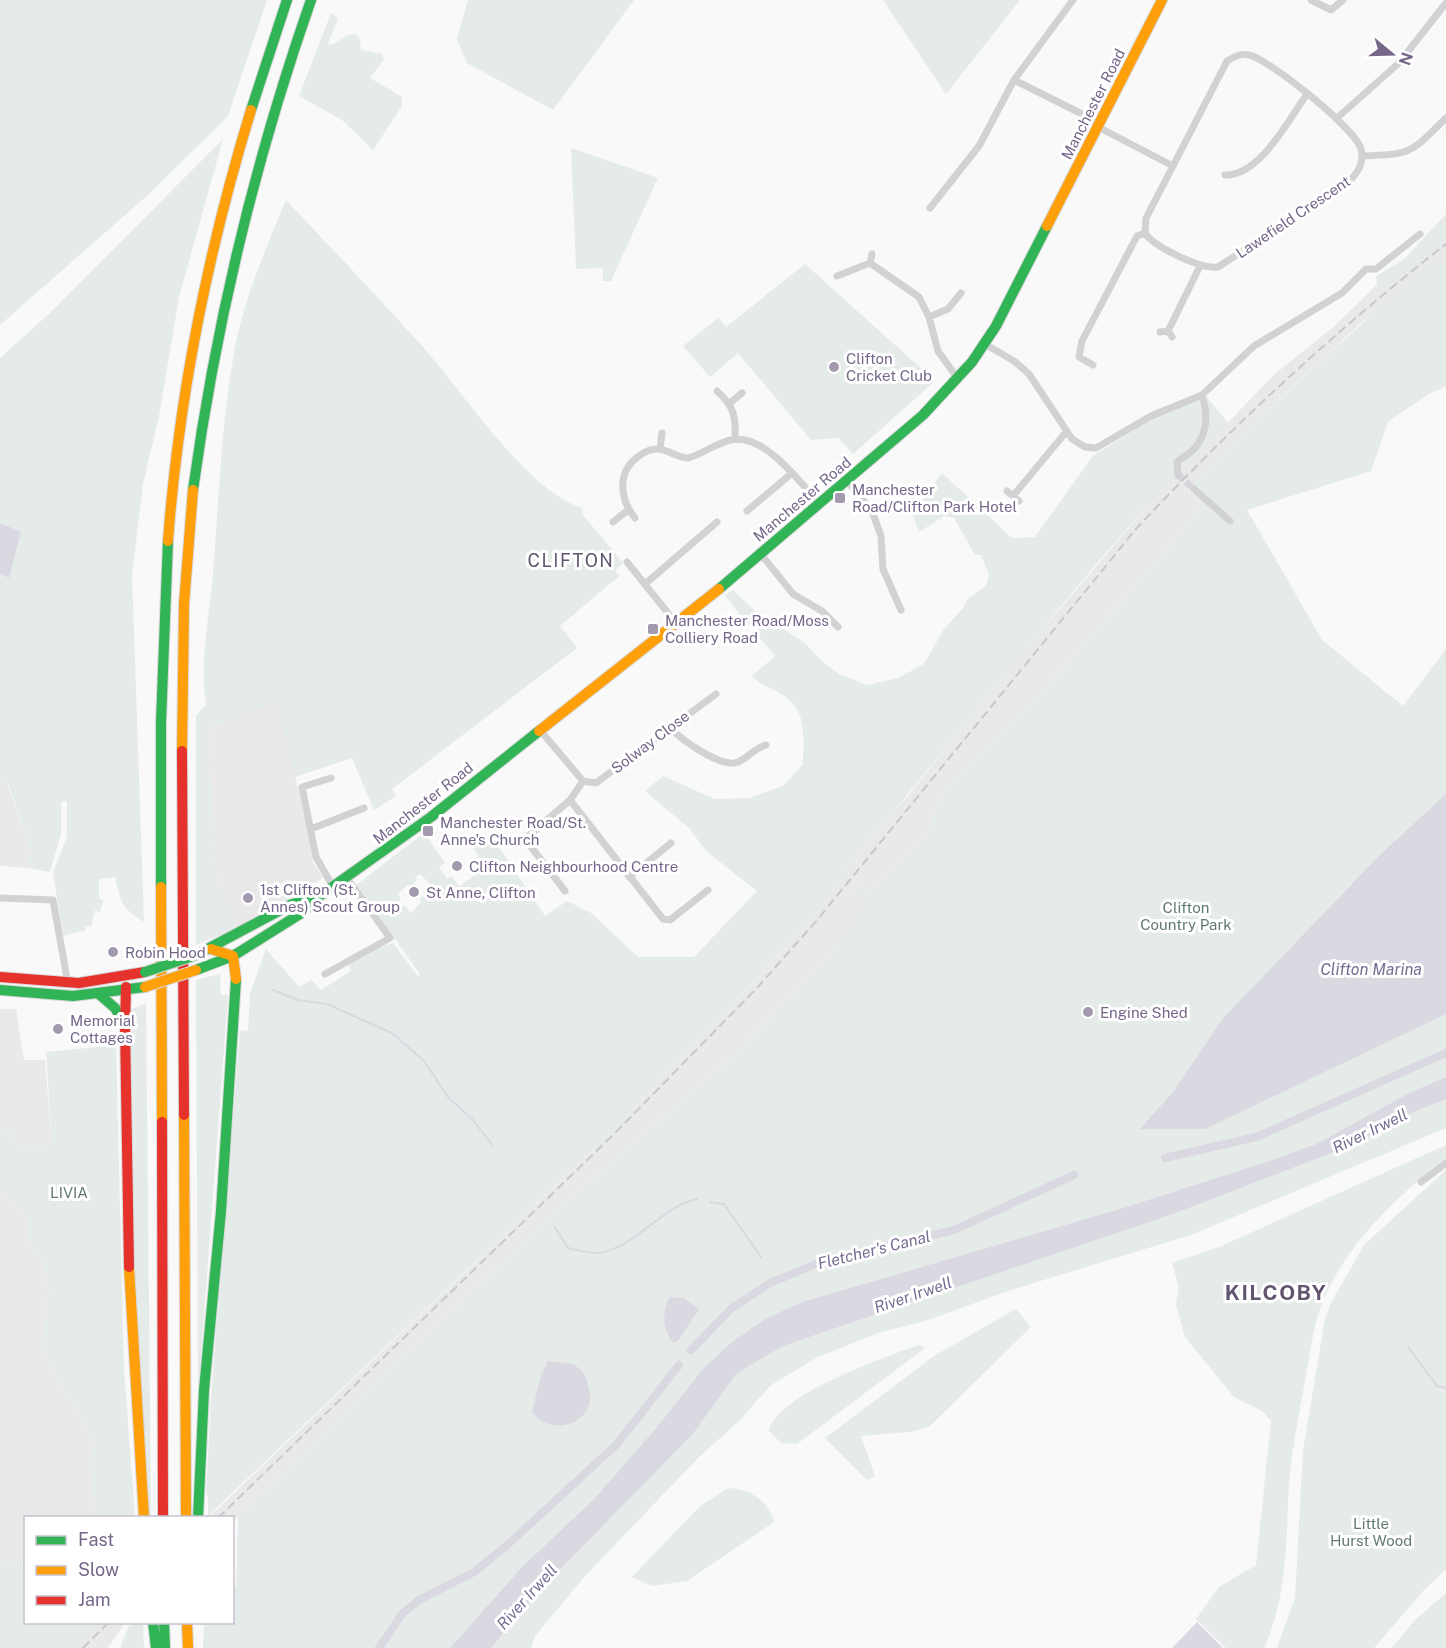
<svg xmlns="http://www.w3.org/2000/svg" width="1446" height="1648" font-family="'Public Sans',sans-serif">
<rect width="100%" height="100%" fill="#f8f9f8"/>
<path fill="#e9e9ea" d="M1446 234V266L1361 323 1276 402 1188 490 1202 506 1183 531 1028 709 946 787 925 837 870 891 858 885 854 890 868 906 827 959 726 1063 542 1224 238 1517 233 1521 232 1518H208L614 1130 764 971 802 930 833 892 838 881 849 876 844 869 912 791 1022 653 1152 501 1275 374 1331 329 1377 285Z
M277 700 309 834 313 862 323 878 239 928 217 887 208 729Z
M0 783H7L30 847 28 868 0 866Z
M0 1009H16L24 1060H45L52 1144 16 1146 13 1128 0 1131Z
M0 1191 29 1219 28 1241 41 1260 49 1289 41 1347 94 1442 89 1461 96 1517 26 1518 25 1567 16 1561 0 1563Z
M94 1623H125L108 1648H66Z"/>
<path fill="#e5ebe8" fill-rule="evenodd" d="M0 0H267L228 116 149 194 0 325Z
M468 0H634L553 110 467 63 457 39Z
M883 0H1020L946 94Z
M331 13 338 18 328 44 331 45 348 35 356 34 360 40 361 50 382 54 384 59 370 78 402 97V106L373 150 342 120 299 96Z
M223 139 179 297 159 416 143 484 132 575 144 922C121 907 121 903 115 877L99 879V899L103 900 100 912 95 910 91 926 85 927 86 930 63 936 53 872 67 837V801L61 802V834L50 872 28 868 30 847 8 783H0V358L51 312Z
M571 148 658 178 611 281H603V268L576 269Z
M286 200C332 249 378 297 423 347 464 393 526 490 582 508L583 515 623 563 615 571 619 576 560 626 577 648 392 789 396 796 374 810 352 758 295 777 277 701 208 729 217 886 239 928 196 945V715L206 705C199 653 211 612 214 560 220 484 222 408 238 333 249 287 268 243 286 200Z
M1446 214V243L1381 291 1369 292 1377 285 1376 276 1404 259Z
M1446 254V386L1427 395 1388 422 1371 471 1247 510 1322 640 1403 706 1446 649V1077L1411 1092 1316 1144 1272 1160 1123 1208 802 1302 765 1319 702 1370 657 1427 595 1498 522 1567 450 1648H203L204 1623 232 1622V1569L236 1591 238 1517 542 1224 726 1063 827 959 867 906 854 890 859 885 870 891 925 837 946 787 1028 709 1183 531 1202 506 1188 490C1270 406 1354 327 1446 254Z
M805 264 935 381 853 454 839 438 811 440 738 353 710 377 683 346 718 318 726 327Z
M1205 395 1229 424C1197 456 1164 488 1133 522 1033 634 944 756 844 869L849 876 845 882 838 881 833 892 802 930 614 1130 208 1516V1495H206L211 1396 240 1030 248 1031 250 994 266 949 299 987 312 980 321 990 351 971 348 966 375 949 393 943 418 976 420 974 356 885 424 833 445 863 439 867 447 879 451 876 459 886 477 874 471 864 479 856 473 847 490 834 545 916 567 901 591 913 638 957H694L757 891 706 851 689 828 645 791 663 776 715 799 749 798 783 786 803 764C803 741 808 714 787 698 776 689 763 687 752 676L775 656 725 596 733 590 757 613 804 642 825 664 839 674 867 685 898 678 924 664 944 629 964 607 967 599 986 586 989 575 981 555H975L954 518 944 516 919 532 912 514 942 473 1012 538 1035 537 1093 456 1155 416ZM420 874 434 888 420 899 421 902 411 913 405 906 398 905 401 898 398 894 408 884 410 886 417 880 415 877Z
M220 974 221 995H228L198 1397 196 980Z
M146 1003 151 1518 148 1517 134 1271 130 1010Z
M98 1047H116L124 1369 135 1517H96L89 1461 94 1442 41 1347 49 1289 41 1260 28 1241 29 1219 0 1191V1131L13 1128 16 1146 52 1144 46 1052Z
M1446 1099V1128L1191 1235 1014 1289 925 1321 878 1333 818 1357 771 1385 739 1421 698 1458 585 1576 535 1636 531 1648H491L540 1590 693 1434 736 1374 783 1346 1176 1213 1355 1144 1409 1114Z
M1446 1145V1158C1394 1199 1339 1250 1318 1315 1311 1339 1308 1367 1303 1392 1296 1429 1289 1467 1288 1505 1286 1553 1285 1603 1264 1648H1226L1196 1619 1219 1587 1256 1565 1271 1421 1262 1411 1234 1397 1185 1337 1176 1305 1179 1287 1172 1263 1219 1247Z
M1446 1170V1569L1422 1592 1374 1648H1277L1295 1598 1303 1451 1325 1319 1331 1303 1364 1245Z
M1016 1309 1031 1327 929 1427 910 1432 861 1436 875 1476 867 1480 825 1438 934 1356Z
M919 1345 925 1348 797 1444 781 1443 769 1431C777 1394 886 1357 919 1345Z
M728 1488C750 1489 768 1500 774 1522L687 1581 652 1586 632 1577 700 1506Z
M16 1561 25 1562 26 1622 104 1623 77 1648H0V1563Z
M1446 1593V1648H1392L1414 1621Z
M133 1623H143L144 1648H120L128 1627Z"/>
<path fill="#dad8e0" d="M0 523 21 532 9 578 0 573Z
M1446 794V1014L1205 1129H1140L1173 1092 1224 1017 1380 855Z
M1446 1077V1099L1409 1114 1355 1144 1176 1213 783 1346 736 1374 693 1434 540 1590 491 1648H450L522 1567 595 1498 657 1427 702 1370 731 1343 765 1319 802 1302 1123 1208 1272 1160 1316 1144 1411 1092Z
M670 1297 684 1298 699 1309 678 1341 673 1343C663 1331 661 1310 670 1297Z
M548 1361C555 1362 564 1362 571 1364 579 1366 585 1374 587 1381 588 1387 591 1393 590 1400 587 1427 548 1435 532 1412L541 1375Z
M1197 1622 1223 1648H1172Z"/>
<g fill="none" stroke-linecap="round" stroke-linejoin="round">
<path stroke="#dad8e0" stroke-width="2" d="M273 990 298 1000 327 1004 392 1033 424 1061 448 1097 473 1120 493 1146
M710 1202 724 1204 761 1257
M554 1226 568 1248C578 1250 591 1254 600 1253 638 1246 660 1207 697 1199
M1408 1347 1437 1386 1446 1388"/>
<path stroke="#dad8e0" stroke-width="8" d="M1165 1158 1256 1137 1446 1053
M691 1350 732 1308 770 1283 823 1261 954 1230 1074 1175
M379 1648 402 1614 419 1600 474 1572 504 1548 617 1444 679 1365"/>
<path stroke="#d8d4dc" stroke-width="7" stroke-dasharray="7 3.5" stroke-linecap="butt" d="M1178 475 1194 489"/>
<defs>
<path id="fast" d="M251 110 287 0
M193 490C216 322 255 160 311 0
M719 589 923 415 972 362 996 326 1047 226
M161 887V722L168 541
M196 955 292 904 315 898
M196 970 233 956 300 914 318 897 431 817 539 731
M0 990 73 996 145 987
M100 995 115 1008 124 1023
M198 1518 204 1390 221 1211 236 979
M153 1622 156 1648
M164 1622 165 1648"/>
<path id="slow" d="M1047 226 1162 0
M168 541C179 394 208 251 251 110
M539 731 719 589
M182 751 184 604 193 490
M161 887 162 1122
M211 949 233 956 236 979
M184 1115 186 1518
M129 1267 144 1518
M187 1622 188 1648"/>
<path id="jam" d="M182 751 184 1115
M0 977 79 983 145 972
M125 1026 126 987
M125 1026 129 1267
M162 1122 163 1518"/>
</defs>
<use href="#fast" stroke="#d6d6d7" stroke-width="12"/>
<use href="#slow" stroke="#d6d6d7" stroke-width="12"/>
<use href="#jam" stroke="#d6d6d7" stroke-width="12"/>
<path stroke="#d2d1d3" stroke-width="7" d="M1073 0 1014 80 1100 123
M1311 0 1331 10 1343 0
M1337 118 1399 63 1446 3
M1098 127 1173 166 1146 218 1145 233C1154 247 1202 270 1218 267L1349 182C1357 173 1365 163 1361 149 1356 129 1269 59 1249 55 1240 53 1234 57 1227 61L1173 166
M1363 156C1414 154 1410 153 1446 118
M1225 175C1260 176 1289 119 1307 94
M930 208 979 146 1014 80
M870 263 919 297 929 317 938 351 958 379
M837 276 870 263 872 254
M929 317 948 309 961 293
M1168 331 1200 266
M1160 332 1168 331 1172 337
M985 344 1014 361 1029 374 1072 439 1085 447 1096 448 1151 416 1202 395 1254 346 1342 293 1366 269H1376L1420 234
M1093 365 1079 357 1082 341 1137 236 1145 233
M717 391C734 406 736 417 735 438
M730 403 742 393
M660 449 662 433
M1178 475 1177 462C1182 457 1188 455 1193 450 1208 435 1208 414 1202 395
M847 481 872 511 881 536 883 569 901 610
M1194 489 1230 521
M1007 491 1019 501
M1013 496 1066 432
M747 511 792 473
M635 518C619 498 617 471 639 456 644 452 650 449 657 449 668 449 677 458 688 458 703 454 716 443 731 440 763 432 800 482 819 503
M613 522 628 510
M760 553 793 594 822 611 838 627
M627 562 676 623
M645 584 717 522
M669 727C681 739 721 769 738 762 749 757 755 748 766 745
M540 730 583 781 570 800 525 839 565 891
M331 778 302 787 316 857 333 887
M583 781 596 783 716 694
M570 800 663 919 670 920 708 890
M311 829 364 808
M629 877 671 843
M0 898 53 900 68 984
M325 974 390 938 347 878
M1421 1182 1446 1163"/>
<use href="#fast" stroke="#30b455" stroke-width="10"/>
<use href="#slow" stroke="#ff9f0a" stroke-width="10"/>
<use href="#jam" stroke="#e5322d" stroke-width="10"/>
<path stroke="#c8c7ca" stroke-width="2" stroke-dasharray="9 4.5" stroke-linecap="butt" d="M218 1518 615 1133 757 988 818 919 1136 529C1232 426 1335 331 1446 244
M83 1648 109 1622"/>
<defs>
<path id="fast-bridge" d="M145 972 196 955"/>
<path id="slow-bridge" d="M145 987 196 970"/>
</defs>
<use href="#fast-bridge" stroke="#d6d6d7" stroke-width="12" stroke-linecap="butt"/>
<use href="#slow-bridge" stroke="#d6d6d7" stroke-width="12" stroke-linecap="butt"/>
<use href="#fast-bridge" stroke="#30b455" stroke-width="10"/>
<use href="#slow-bridge" stroke="#ff9f0a" stroke-width="10"/>
</g>
<g fill="#a49ab0" stroke="#fff" stroke-width="2">
<circle cx="834" cy="367" r="6"/>
<rect x="834" y="492" width="12" height="12" rx="3"/>
<rect x="647" y="623" width="12" height="12" rx="3"/>
<rect x="422" y="825" width="12" height="12" rx="3"/>
<circle cx="457" cy="866" r="6"/>
<circle cx="414" cy="892" r="6"/>
<circle cx="248" cy="898" r="6"/>
<circle cx="113" cy="952" r="6"/>
<circle cx="1088" cy="1012" r="6"/>
<circle cx="58" cy="1029" r="6"/>
</g>
<g text-anchor="middle" dominant-baseline="central" stroke-width="6" stroke-linejoin="round" paint-order="stroke">
<g font-size="15" fill="#76678a" stroke="#fff">
<text transform="translate(1093 104) rotate(-63)">Manchester Road</text>
<text transform="translate(1293 217) rotate(-34)">Lawefield Crescent</text>
<text transform="translate(802 499) rotate(-40)">Manchester Road</text>
<text transform="translate(650 742) rotate(-37)">Solway Close</text>
<text transform="translate(423 803) rotate(-38)">Manchester Road</text>
</g>
<g font-size="15" fill="#76678a" stroke="#fff" text-anchor="start">
<text x="846" y="358">Clifton<tspan x="846" dy="17">Cricket Club</tspan></text>
<text x="852" y="489">Manchester<tspan x="852" dy="17">Road/Clifton Park Hotel</tspan></text>
<text x="665" y="620">Manchester Road/Moss<tspan x="665" dy="17">Colliery Road</tspan></text>
<text x="440" y="822">Manchester Road/St.<tspan x="440" dy="17">Anne's Church</tspan></text>
<text x="469" y="866">Clifton Neighbourhood Centre</text>
<text x="260" y="889">1st Clifton (St.<tspan x="260" dy="17">Annes) Scout Group</tspan></text>
<text x="426" y="892">St Anne, Clifton</text>
<text x="125" y="952">Robin Hood</text>
<text x="1100" y="1012">Engine Shed</text>
<text x="70" y="1020">Memorial<tspan x="70" dy="17">Cottages</tspan></text>
</g>
<g font-size="15" fill="#627a76" stroke="#fff">
<text x="1186" y="907">Clifton<tspan x="1186" dy="17">Country Park</tspan></text>
<text x="69" y="1192">LIVIA</text>
<text x="1371" y="1523">Little<tspan x="1371" dy="17">Hurst Wood</tspan></text>
</g>
<g font-size="16" font-style="italic" fill="#786d93" stroke="#fff">
<text x="1371" y="969">Clifton Marina</text>
<text transform="translate(1370 1131) rotate(-26)">River Irwell</text>
<text transform="translate(874 1250) rotate(-14)">Fletcher's Canal</text>
<text transform="translate(913 1295) rotate(-19)">River Irwell</text>
<text transform="translate(527 1597) rotate(-48)">River Irwell</text>
</g>
<g font-size="18" letter-spacing="1.5" fill="#60556e" stroke="#fff">
<text x="571" y="560">CLIFTON</text>
</g>
<g font-size="21" font-weight="bold" letter-spacing="1.5" fill="#60556e" stroke="#fff">
<text x="1276" y="1292">KILCOBY</text>
</g>
</g>
<rect x="24" y="1516" width="210" height="108" fill="#ffffff" stroke="#c8c2d0" stroke-width="1.5"/>
<rect x="36" y="1536" width="30" height="9" fill="#30b455" stroke="#c8c2d0" stroke-width="1.5"/>
<text x="78" y="1546" font-size="18" fill="#76678a">Fast</text>
<rect x="36" y="1566" width="30" height="9" fill="#ff9f0a" stroke="#c8c2d0" stroke-width="1.5"/>
<text x="78" y="1576" font-size="18" fill="#76678a">Slow</text>
<rect x="36" y="1596" width="30" height="9" fill="#e5322d" stroke="#c8c2d0" stroke-width="1.5"/>
<text x="78" y="1606" font-size="18" fill="#76678a">Jam</text>
<g transform="translate(1392 54) rotate(109)" stroke="#ffffff" stroke-width="4.5" paint-order="stroke">
<path d="M0-4.5L10 22L0 15L-10 22Z" fill="#76678a"/>
<text y="-9" font-size="16" font-weight="bold" text-anchor="middle" fill="#76678a">N</text>
</g>
</svg>
